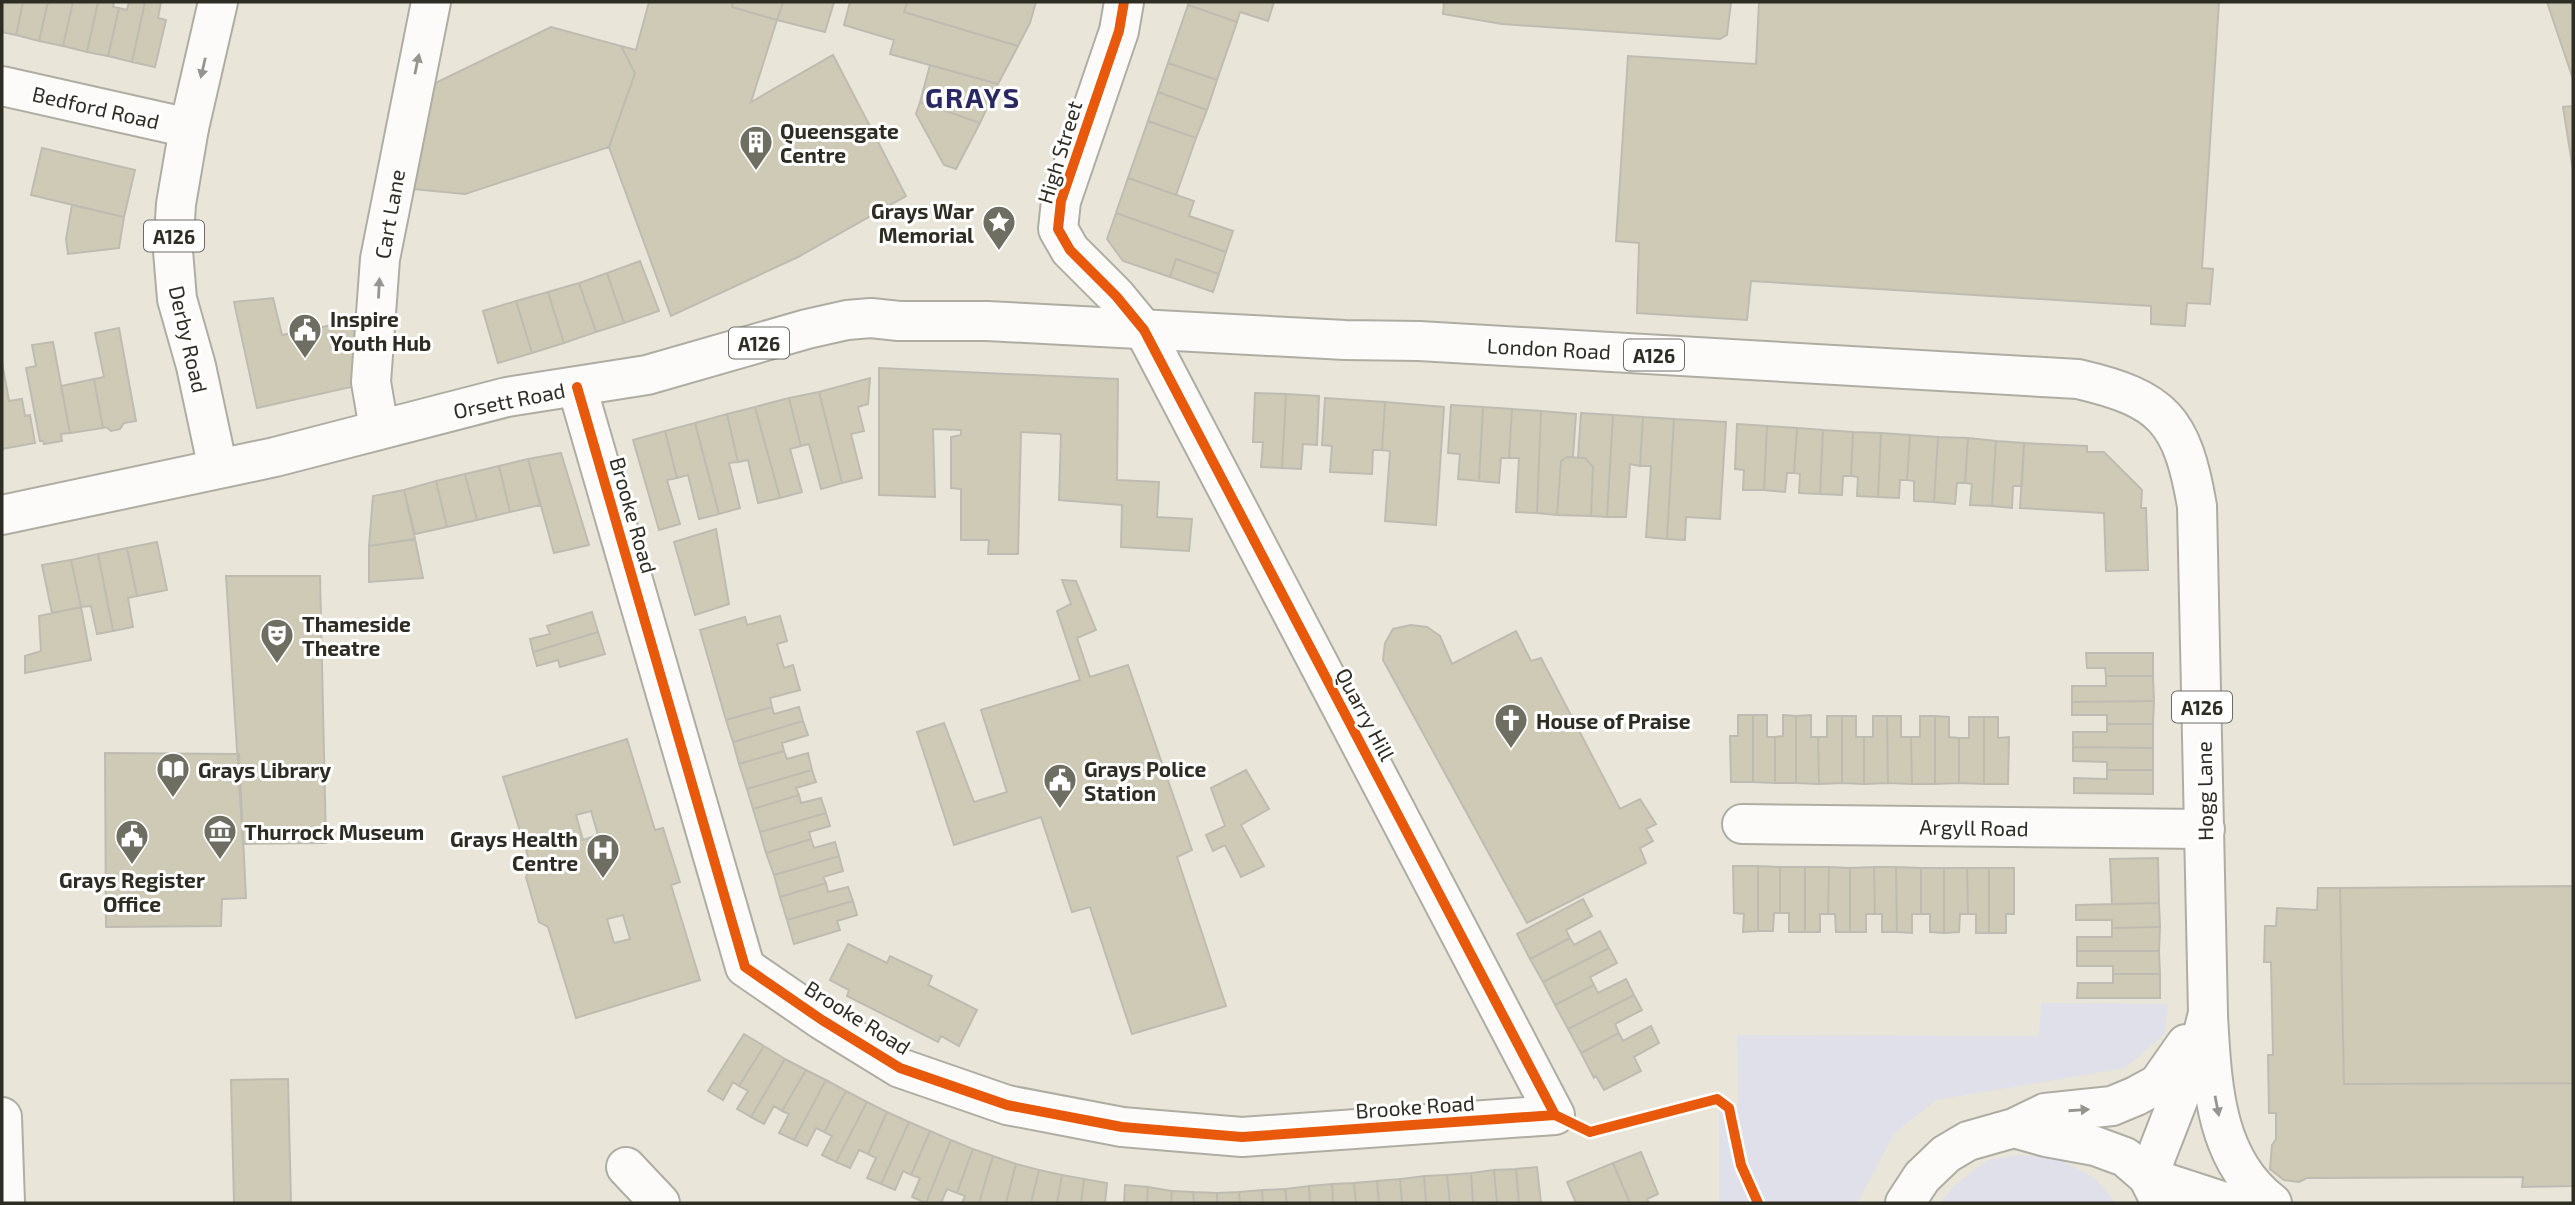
<svg xmlns="http://www.w3.org/2000/svg" width="2575" height="1205" font-family="'Exo 2',sans-serif">
<rect width="100%" height="100%" fill="#e9e6d9"/>
<path fill="#dfe0e9" d="M2041 1003 2168 1004 2165 1034 2125 1068 1936 1100 1895 1133 1857 1203H1719V1107H1738L1737 1035 2039 1036Z
M2019 1155 2057 1158 2096 1179 2116 1203H1940L1954 1186 1988 1160Z"/>
<path fill="#cfcab5" stroke="#bebcb2" stroke-width="2" fill-rule="evenodd" d="M2 2H23L16 35 2 32Z
M23 2H48L39 41 16 35Z
M48 2H73L63 46 39 41Z
M73 2H98L87 52 63 46Z
M98 2H114L113 7 119 8 108 56 87 52Z
M129 2H145L132 62 108 56 119 8 127 10Z
M145 2H161L158 18 166 20 155 67 132 62Z
M649 2H733L732 7 777 20 751 102 833 55 906 196 798 257 671 316 609 147 635 73 621 46 636 50Z
M733 2H783L777 20 732 7Z
M783 2H834L825 32 777 20Z
M850 2H903L907 3 904 12 1018 46 998 84 890 54 894 40 844 25Z
M903 2H1036L1030 23 1018 46 904 12 907 3Z
M1189 2H1274L1268 21 1240 12 1237 22 1188 5Z
M1444 2H1731L1727 35 1720 39 1502 24 1443 14Z
M1759 2H2219L2202 268 2213 269 2210 304 2187 303 2185 326 2151 324V306L1751 281 1747 320 1637 313 1639 243 1616 241 1628 56 1756 64Z
M2547 2H2573V79Z
M1188 5 1237 22 1217 80 1168 63Z
M551 27 621 46 635 73 609 147 465 194 403 188 421 90Z
M1168 63 1217 80 1207 110 1158 92Z
M930 65 998 84 980 123 920 102Z
M1158 92 1207 110 1196 138 1148 121Z
M920 102 980 123 956 169 944 165 916 114Z
M2573 106V170L2563 107Z
M1148 121 1196 138 1176 195 1128 178Z
M42 148 135 170 124 217 31 195Z
M1128 178 1194 201 1189 216 1233 231 1226 252 1116 213Z
M72 205 124 217 119 248 68 254 66 239Z
M1116 213 1226 252 1219 274 1176 259 1170 277 1123 261 1107 239Z
M1176 259 1219 274 1213 292 1170 277Z
M640 261 659 311 624 323 607 273Z
M607 273 624 323 596 332 579 283Z
M579 283 596 332 564 343 548 292Z
M548 292 564 343 532 353 516 301Z
M273 298 282 335 367 318 360 385 257 408 234 302Z
M516 301 532 353 498 363 483 311Z
M119 328 136 421 124 423 120 429 111 431 106 427 103 428 94 379 104 377 95 333Z
M53 342 70 433 61 434 62 441 44 444 43 441H40L26 368 36 366 32 345Z
M2 362 9 401 22 399 25 416 30 415 35 443 2 449Z
M879 368 1118 379 1117 480 1159 482 1157 517 1192 519 1189 551 1121 547 1122 505 1059 500 1061 434 1021 432 1018 554H988L989 540H961V489L951 488V437L961 435V430L933 429 935 497 879 495Z
M870 378 868 404 858 407 864 431 851 434 862 478 842 483 819 392Z
M94 379 103 428 70 433 61 386Z
M819 392 842 483 821 489 809 444 801 446 789 398Z
M1255 393 1286 394 1282 468 1261 467 1263 442H1253Z
M1286 394 1319 396 1317 445 1303 444 1301 469 1282 468Z
M789 398 801 446 790 449 802 492 780 498 755 407Z
M1325 398 1385 402 1382 450H1373L1372 474 1330 472 1332 446 1322 445Z
M1385 402 1444 407 1436 525 1385 521 1390 451 1382 450Z
M1451 405 1483 407 1479 481 1458 479 1460 454 1448 453Z
M755 407 780 498 758 503 748 460 738 462 727 414Z
M1483 407 1512 409 1509 458H1501L1499 483 1479 481Z
M1512 409 1541 411 1537 513 1516 512 1519 458H1509Z
M1541 411 1576 414 1573 457H1567L1561 461 1557 515 1537 513Z
M1581 413 1613 415 1607 517 1591 516 1593 467 1585 458H1578Z
M727 414 738 462 729 463 740 508 719 514 695 423Z
M1613 415 1643 417 1640 466 1630 464 1626 517H1607Z
M1643 417 1674 419 1667 539 1646 537 1651 466H1640Z
M1674 419 1726 422 1720 519 1686 517 1685 540 1667 539Z
M695 423 719 514 699 519 688 475 677 478 665 431Z
M1737 424 1767 426 1764 490H1743L1744 470 1735 469Z
M1767 426 1797 428 1794 473H1787L1785 492 1764 490Z
M1797 428 1823 430 1820 494 1799 493 1800 474 1794 473Z
M1823 430 1853 432 1851 476H1843L1842 495 1820 494Z
M665 431 677 478 667 480 680 524 659 530 633 440Z
M1853 432 1881 433 1878 497 1857 496 1858 477 1851 476Z
M1881 433 1910 435 1907 480H1900L1899 498 1878 497Z
M1910 435 1938 437 1934 502 1914 501V481L1907 480Z
M1938 437 1968 438 1965 483H1957L1955 504 1934 502Z
M1968 438 1996 441 1992 506 1970 505 1972 484 1965 483Z
M1996 441 2024 443 2022 486H2013L2012 508 1992 506Z
M2024 443 2087 446V452H2104L2142 490 2141 508H2146L2148 570 2106 571 2104 513 2020 508Z
M561 453 589 545 554 553 528 459Z
M1567 457 1585 458 1593 467 1591 516 1557 515 1561 461Z
M528 459 540 505 510 512 499 466Z
M499 466 510 512 477 520 465 474Z
M465 474 477 520 447 527 436 481Z
M436 481 447 527 415 534 404 490Z
M404 490 415 539 369 546 373 496Z
M716 529 729 604 695 615 674 542Z
M415 539 423 578 369 582V546Z
M157 542 167 590 137 596 127 548Z
M127 548 137 596 128 598 133 627 113 631 98 554Z
M98 554 113 631 97 634 91 606 81 607 71 560Z
M71 560 81 607 52 613 42 565Z
M226 576H320L326 843 243 844Z
M1062 580 1076 581 1096 630 1077 638 1090 677 1128 665 1192 850 1177 857 1226 1006 1132 1034 1090 907 1072 912 1041 817 954 845 917 732 944 723 974 802 1007 792 981 710 1080 680 1057 611 1071 604Z
M81 607 91 660 25 673V656L41 651 39 616Z
M592 612 598 632 533 652 530 639 550 634 547 626Z
M780 616 787 641 777 644 784 668 793 665 800 690 770 698 772 707 726 720 700 630 745 617 747 625Z
M1411 625 1427 627 1440 636 1452 664 1516 631 1531 661 1541 658 1620 809 1640 799 1656 824 1646 829 1653 841 1640 848 1646 863 1527 923 1383 660 1385 643 1393 629Z
M598 632 605 654 560 667 558 660 537 666 533 652Z
M2086 653H2153V676H2106L2105 668H2087Z
M2106 676H2153L2154 701 2072 702V686H2106Z
M2154 701 2153 724H2107V715H2072V702Z
M772 707 774 714 799 707 803 721 733 742 726 720Z
M1738 715H1753V782H1731L1730 736H1738Z
M1753 715H1767V737H1775V783L1753 782Z
M1783 715 1796 716V783H1775V737L1783 736Z
M1811 715V737H1818L1819 784 1796 783V716Z
M1827 716H1842V783L1819 784 1818 737H1827Z
M1842 716H1856V737H1864V784L1842 783Z
M1873 716H1887L1888 783 1864 784V737H1873Z
M1887 716H1901V737H1911L1912 784 1888 783Z
M1920 716H1935V784H1912L1911 737H1920Z
M1935 716 1949 717V737L1959 738V783L1935 784Z
M1969 717H1984V784L1959 783V738H1969Z
M1984 717H1998V738L2009 737 2008 784H1984Z
M803 721 808 735 782 743 784 751 739 764 733 742Z
M2107 724H2153V748L2073 747V732H2107Z
M627 739 655 830 663 828 680 882 671 885 700 980 576 1018 548 927 539 922 526 877 531 866 503 777ZM591 811 598 835 583 840 576 815ZM623 915 630 939 614 943 607 919Z
M2073 747 2153 748V770H2107V762L2073 761Z
M784 751 787 759 808 753 812 770 747 789 739 764Z
M105 753 239 754 246 898 222 899 221 926 106 927Z
M812 770 816 782 796 788 799 795 753 809 747 789Z
M1246 770 1269 809 1241 825 1264 866 1241 877 1225 845 1213 851 1206 835 1225 826 1211 788Z
M2107 770H2153V794L2074 793V778L2107 779Z
M799 795 801 803 821 798 826 813 760 832 753 809Z
M826 813 830 826 809 832 811 839 766 853 760 832Z
M811 839 814 848 835 842 839 856 774 875 766 853Z
M839 856 843 871 823 877 826 883 780 897 774 875Z
M2158 858 2159 903 2112 904 2110 859Z
M1733 866H1758V931L1743 932 1744 914 1734 913Z
M1758 866 1780 867V913H1774L1773 931H1758Z
M1780 867H1805V932H1789V913H1780Z
M1805 867H1829L1828 914H1820V932H1805Z
M1829 867 1850 868V932H1836L1835 914H1828Z
M1874 867H1896L1897 932H1882V914H1875Z
M1874 867 1875 914H1866V932H1850V868Z
M1896 867 1921 868V914H1912V933L1897 932Z
M1921 868H1944V933L1930 932V914H1921Z
M1944 868H1967L1968 914H1960L1959 932 1944 933Z
M1967 868H1989V933H1976V914H1968Z
M1989 868H2014V914H2006V933H1989Z
M826 883 828 892 848 887 853 901 787 920 780 897Z
M2573 886V1083L2344 1084 2340 888Z
M2318 888H2340L2344 1084 2573 1083V1186L2522 1187 2523 1177 2307 1178 2299 1182 2284 1180 2270 1169 2272 1145 2276 1139V1113H2269L2268 1055H2273L2271 962H2264L2265 926H2276L2277 908 2317 910Z
M1583 899 1592 916 1566 930 1570 938 1530 959 1517 934Z
M853 901 857 915 837 921 840 930 794 944 787 920Z
M2159 903 2160 927 2112 928V920H2076V905Z
M2160 927 2159 951H2077V937H2112V928Z
M1600 931 1609 948 1543 982 1530 959 1570 938 1574 945Z
M848 944 887 963 890 956 932 976 928 985 977 1010 959 1046 941 1036 938 1042 847 996 849 990 830 980Z
M1609 948 1617 963 1590 977 1594 985 1555 1005 1543 982Z
M2077 951H2159L2160 974H2113V966H2077Z
M2113 974H2160V998H2077L2078 983H2113Z
M1626 979 1634 995 1568 1029 1555 1005 1594 985 1598 993Z
M1634 995 1642 1010 1615 1024 1619 1033 1581 1053 1568 1029Z
M1651 1026 1659 1043 1634 1057 1641 1071 1604 1090 1596 1076 1594 1078 1581 1053 1619 1033 1623 1041Z
M744 1034 764 1046 739 1086 733 1082 723 1100 708 1091Z
M764 1046 785 1059 751 1117 737 1109 748 1091 739 1086Z
M785 1059 806 1070 782 1111 774 1106 764 1124 751 1117Z
M806 1070 826 1080 794 1140 779 1133 789 1114 782 1111Z
M288 1079 291 1203H234L231 1080Z
M826 1080 846 1091 824 1132 816 1128 807 1146 794 1140Z
M846 1091 867 1102 836 1162 822 1155 832 1136 824 1132Z
M867 1102 887 1112 868 1154 859 1150 850 1168 836 1162Z
M887 1112 909 1122 881 1184 867 1178 876 1158 868 1154Z
M909 1122 930 1131 911 1175 903 1171 895 1190 881 1184Z
M930 1131 951 1140 926 1203 912 1197 920 1178 911 1175Z
M951 1140 973 1149 957 1193 947 1189 941 1203H926Z
M973 1149 993 1156 979 1203H962L965 1196 957 1193Z
M1641 1152 1658 1194 1647 1199 1649 1203H1630L1613 1163Z
M993 1156 1016 1164 1006 1203H979Z
M1613 1163 1630 1203H1576L1567 1182Z
M1016 1164 1039 1170 1031 1203H1006Z
M1537 1167 1541 1203H1519L1516 1169Z
M1516 1169 1519 1203H1497L1494 1170Z
M1039 1170 1062 1175 1057 1203H1031Z
M1494 1170 1497 1203H1473L1471 1173Z
M1471 1173 1473 1203H1450L1447 1175Z
M1062 1175 1084 1179 1081 1203H1057Z
M1447 1175 1450 1203H1426L1424 1176Z
M1424 1176 1426 1203H1402L1400 1179Z
M1084 1179 1107 1183 1105 1203H1081Z
M1400 1179 1402 1203H1379L1377 1181Z
M1377 1181 1379 1203H1356L1354 1183Z
M1354 1183 1356 1203H1333L1332 1184Z
M1332 1184 1333 1203H1310L1309 1186Z
M1125 1185 1148 1187 1147 1203H1124Z
M1309 1186 1310 1203H1287L1285 1189Z
M1148 1187 1172 1191 1171 1203H1147Z
M1285 1189 1287 1203H1263L1262 1190Z
M1262 1190 1263 1203H1240L1239 1192Z
M1172 1191 1193 1192 1194 1203H1171Z
M1193 1192 1217 1193V1203H1194Z
M1239 1192 1240 1203H1217V1193Z"/>
<g fill="none" stroke-linecap="round" stroke-linejoin="round">
<defs>
<path id="minor" d="M2 86 189 128
M577 387 745 967 822 1020 900 1068 1007 1105 1122 1127 1242 1137 1555 1115 1144 330 1116 296 1070 250 1058 229 1061 201 1119 31 1124 2
M379 429 371 382 380 259 431 2
M1742 824 2205 829
M2 1117 5 1203
M626 1167 660 1203"/>
<path id="tertiary" d="M2208 1016C2212 1083 2214 1159 2272 1203
M2148 1177 2228 1203"/>
<path id="primary" d="M218 469 196 366 177 299 173 251 176 204 189 128 218 2
M2 515 275 457 507 397 647 375 807 329 847 320 871 318 899 321H987L1345 340 1419 341 2078 379C2164 399 2182 420 2197 506L2208 1013 2201 1041 2148 1177
M2014 1128 2046 1137 2095 1146 2125 1157 2148 1177 2161 1203
M1905 1203 1922 1177 1946 1154 1968 1141 2014 1128 2045 1113 2112 1106 2136 1096 2158 1084 2186 1044"/>
</defs>
<use href="#minor" stroke="#afada3" stroke-width="42"/>
<use href="#tertiary" stroke="#afada3" stroke-width="42"/>
<use href="#primary" stroke="#afada3" stroke-width="42"/>
<use href="#minor" stroke="#fcfbf9" stroke-width="38"/>
<use href="#tertiary" stroke="#fcfbf9" stroke-width="38"/>
<use href="#primary" stroke="#fcfbf9" stroke-width="38"/>
<defs>
<path id="cycleway" d="M1124 2 1119 31 1061 201 1058 229 1070 250 1116 296 1144 330 1555 1115
M577 387 745 967 822 1020 900 1068 1007 1105 1122 1127 1242 1137 1555 1115 1590 1132 1717 1099 1729 1108 1741 1165 1758 1203"/>
</defs>
<use href="#cycleway" stroke="#fff" stroke-width="15"/>
<use href="#cycleway" stroke="#e8590c" stroke-width="10"/>
</g>
<defs><path id="oneway-solid" d="M-6-.8H1V-3.2L6.5 0L1 3.2V.8H-6Z" transform="scale(1.75)"/></defs>
<g fill="#95948e">
<use href="#oneway-solid" transform="translate(417 64) rotate(-78)"/>
<use href="#oneway-solid" transform="translate(203 68) rotate(103)"/>
<use href="#oneway-solid" transform="translate(379 288) rotate(-87)"/>
<use href="#oneway-solid" transform="translate(2217 1106) rotate(79)"/>
<use href="#oneway-solid" transform="translate(2079 1110) rotate(-4)"/>
</g>
<defs>
<symbol id="building-pin" viewBox="-11 -11 22 30"><path d="M0 17L-7.5 6A9.5 9.5 0 1 1 7.5 6Z" fill="#6f6e63" stroke="#fff"/><path d="M-4-6H4V6H1V3H-1V6H-4ZM-2.5-4.3h1.7v1.8h-1.7ZM.8-4.3h1.7v1.8H.8ZM-2.5-1h1.7V.8h-1.7ZM.8-1h1.7V.8H.8Z" fill="#fff"/></symbol>
<symbol id="sight-pin" viewBox="-11 -11 22 30"><path d="M0 17L-7.5 6A9.5 9.5 0 1 1 7.5 6Z" fill="#6f6e63" stroke="#fff"/><path d="M0-6L1.8-2.2L6-1.7L2.9 1.2L3.7 5.4L0 3.3L-3.7 5.4L-2.9 1.2L-6-1.7L-1.8-2.2Z" fill="#fff"/></symbol>
<symbol id="civic-pin" viewBox="-11 -11 22 30"><path d="M0 17L-7.5 6A9.5 9.5 0 1 1 7.5 6Z" fill="#6f6e63" stroke="#fff"/><path d="M-.6-6.5H3V-4.5H.6V-3L4-1V1h2V6H-6V1h2V-1L-.6-3ZM-1.2 2.5V6h2.4V2.5Z" fill="#fff"/></symbol>
<symbol id="theatre-pin" viewBox="-11 -11 22 30"><path d="M0 17L-7.5 6A9.5 9.5 0 1 1 7.5 6Z" fill="#6f6e63" stroke="#fff"/><path d="M-5-5.5Q0-4 5-5.5V0Q5 5 0 6Q-5 5-5 0ZM-3.3-2.5H-1v1.5H-3.3ZM1-2.5H3.3v1.5H1ZM-2.8 1Q0 5.5 2.8 1Z" fill="#fff"/></symbol>
<symbol id="church-pin" viewBox="-11 -11 22 30"><path d="M0 17L-7.5 6A9.5 9.5 0 1 1 7.5 6Z" fill="#6f6e63" stroke="#fff"/><path d="M-1.2-6h2.4v3.5h3.3v2.4h-3.3V6h-2.4V-.1h-3.3v-2.4h3.3Z" fill="#fff"/></symbol>
<symbol id="library-pin" viewBox="-11 -11 22 30"><path d="M0 17L-7.5 6A9.5 9.5 0 1 1 7.5 6Z" fill="#6f6e63" stroke="#fff"/><path d="M-6-4Q-3-5.5-.7-3.5V5Q-3 3-6 4ZM6-4Q3-5.5 .7-3.5V5Q3 3 6 4Z" fill="#fff"/></symbol>
<symbol id="museum-pin" viewBox="-11 -11 22 30"><path d="M0 17L-7.5 6A9.5 9.5 0 1 1 7.5 6Z" fill="#6f6e63" stroke="#fff"/><path d="M0-6L6-3V-2H-6V-3ZM-5-1h2V3h-2ZM-1-1h2V3h-2ZM3-1h2V3H3ZM-6 4H6V6H-6Z" fill="#fff"/></symbol>
<symbol id="hospital-pin" viewBox="-11 -11 22 30"><path d="M0 17L-7.5 6A9.5 9.5 0 1 1 7.5 6Z" fill="#6f6e63" stroke="#fff"/><path d="M-5-5h3v3.5h4V-5h3V5h-3V1.5h-4V5h-3Z" fill="#fff"/></symbol>
</defs>
<g fill-rule="evenodd">
<use href="#building-pin" x="737" y="123" width="38" height="52"/>
<use href="#sight-pin" x="980" y="203" width="38" height="52"/>
<use href="#civic-pin" x="286" y="311" width="38" height="52"/>
<use href="#theatre-pin" x="258" y="616" width="38" height="52"/>
<use href="#church-pin" x="1492" y="701" width="38" height="52"/>
<use href="#library-pin" x="154" y="750" width="38" height="52"/>
<use href="#civic-pin" x="1041" y="761" width="38" height="52"/>
<use href="#museum-pin" x="201" y="812" width="38" height="52"/>
<use href="#civic-pin" x="113" y="817" width="38" height="52"/>
<use href="#hospital-pin" x="584" y="831" width="38" height="52"/>
</g>
<g text-anchor="middle" dominant-baseline="central" stroke-width="6" stroke-linejoin="round" paint-order="stroke">
<g fill="#fff" stroke="#6d6c66" stroke-width="2">
<rect x="144" y="220.5" width="60" height="31" rx="5"/>
<rect x="729" y="327.5" width="60" height="31" rx="5"/>
<rect x="1624" y="339.5" width="60" height="31" rx="5"/>
<rect x="2172" y="691.5" width="60" height="31" rx="5"/>
</g>
<g font-size="19" font-weight="bold" fill="#2e2d24">
<text x="174" y="236">A126</text>
<text x="759" y="343">A126</text>
<text x="1654" y="355">A126</text>
<text x="2202" y="707">A126</text>
</g>
<g font-size="21" fill="#2e2d24" stroke="#fff">
<text transform="translate(96 107) rotate(13)">Bedford Road</text>
<text transform="translate(1059 152) rotate(-73)">High Street</text>
<text transform="translate(389 214) rotate(-80)">Cart Lane</text>
<text transform="translate(189 339) rotate(77)">Derby Road</text>
<text transform="translate(1549 348) rotate(3)">London Road</text>
<text transform="translate(509 400) rotate(-11)">Orsett Road</text>
<text transform="translate(634 515) rotate(74)">Brooke Road</text>
<text transform="translate(1366 714) rotate(62)">Quarry Hill</text>
<text transform="translate(2204 791) rotate(-91)">Hogg Lane</text>
<text transform="translate(1974 827) rotate(1)">Argyll Road</text>
<text transform="translate(858 1017) rotate(32)">Brooke Road</text>
<text transform="translate(1415 1106) rotate(-4)">Brooke Road</text>
</g>
<g font-size="21" font-weight="bold" fill="#2e2d24" stroke="#fff" text-anchor="start">
<text x="780" y="130">Queensgate<tspan x="780" dy="24">Centre</tspan></text>
<text x="974" y="210" text-anchor="end">Grays War<tspan x="974" dy="24">Memorial</tspan></text>
<text x="330" y="318">Inspire<tspan x="330" dy="24">Youth Hub</tspan></text>
<text x="302" y="623">Thameside<tspan x="302" dy="24">Theatre</tspan></text>
<text x="1536" y="720">House of Praise</text>
<text x="1084" y="768">Grays Police<tspan x="1084" dy="24">Station</tspan></text>
<text x="198" y="769">Grays Library</text>
<text x="244" y="831">Thurrock Museum</text>
<text x="578" y="838" text-anchor="end">Grays Health<tspan x="578" dy="24">Centre</tspan></text>
<text x="132" y="879" text-anchor="middle">Grays Register<tspan x="132" dy="24">Office</tspan></text>
</g>
<g font-size="28" font-weight="bold" letter-spacing="2" fill="#292862" stroke="#fff">
<text x="973" y="97">GRAYS</text>
</g>
</g>
<rect width="2575" height="1205" fill="none" stroke="#2e2d24" stroke-width="7"/>
</svg>
